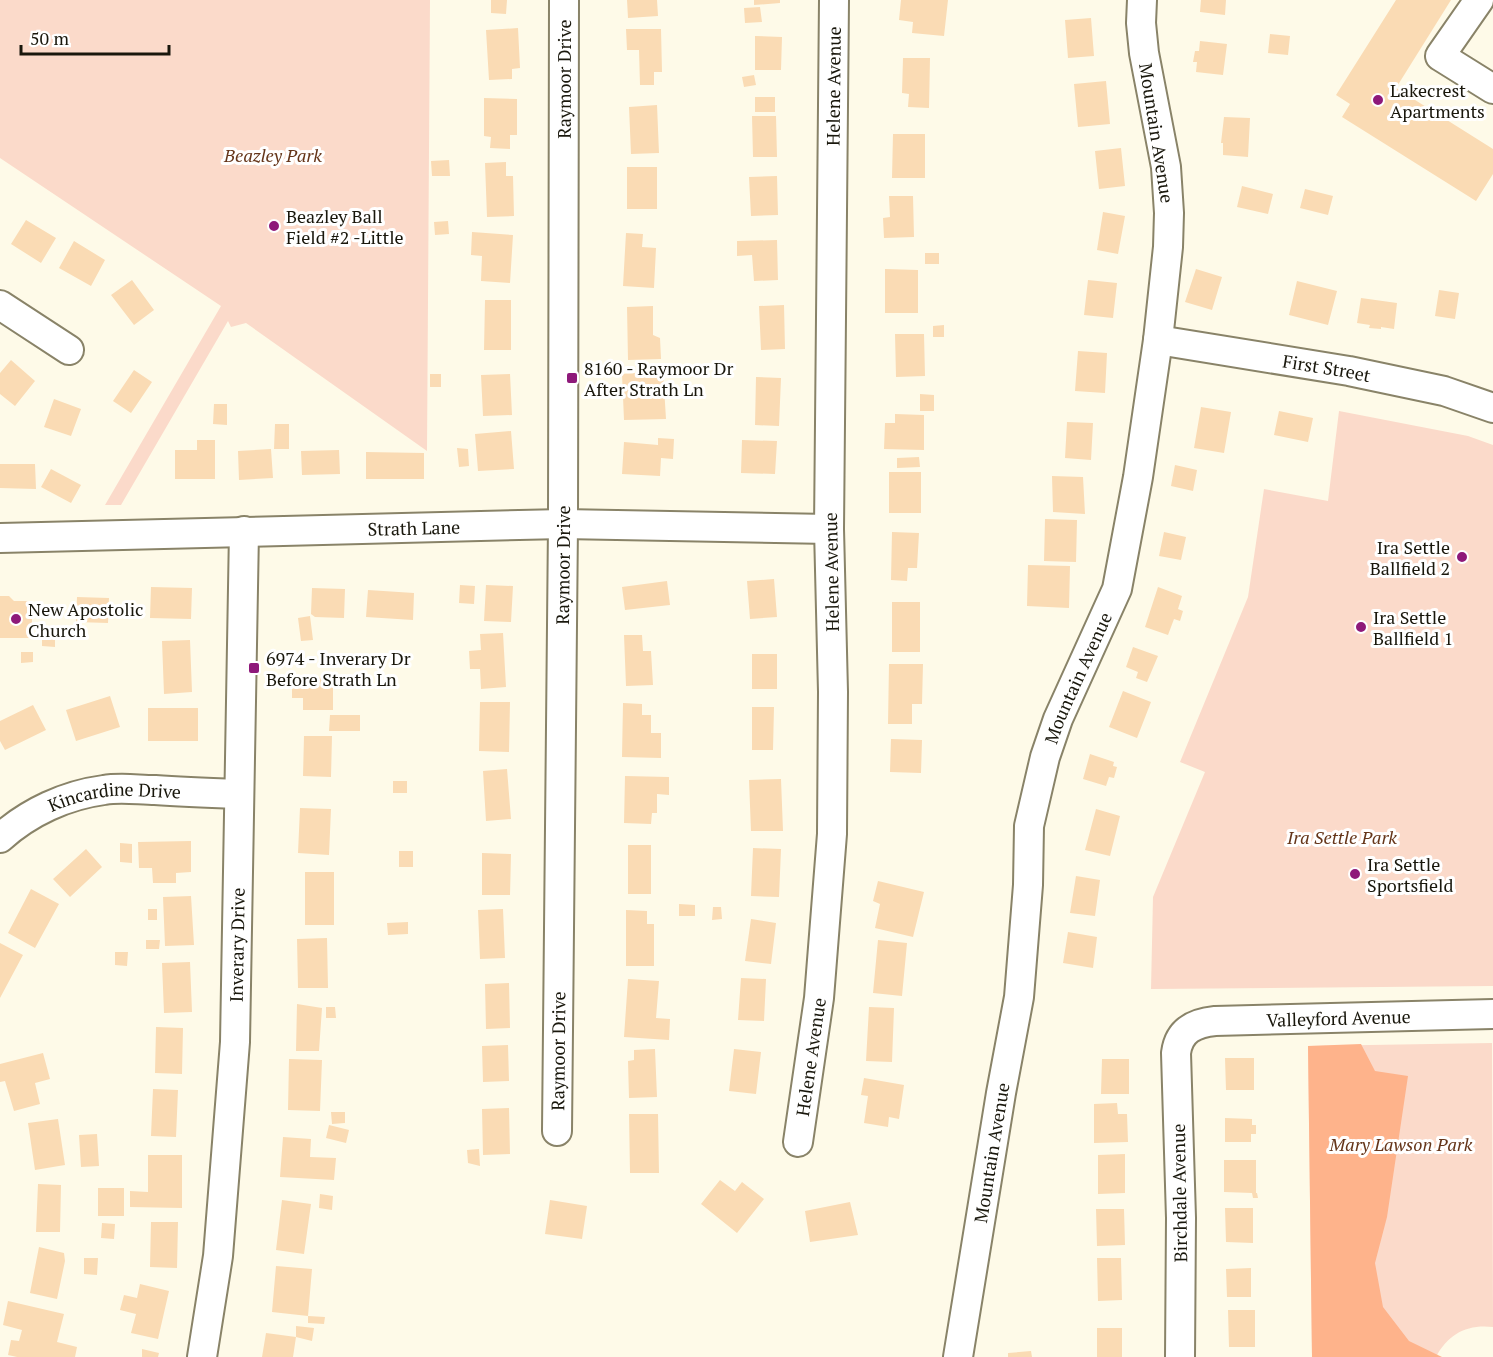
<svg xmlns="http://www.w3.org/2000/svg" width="1493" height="1357" font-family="'PT Serif',serif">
<rect width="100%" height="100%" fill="#fefae8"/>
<path fill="#fbdaca" d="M0 0H430L427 451 246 323 231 327 228 321 121 505H105L221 306 0 158Z
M1339 411 1468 436 1493 445V986L1151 989 1153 897 1205 772 1180 762 1248 597 1264 489 1328 501Z
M1492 1043 1493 1327C1467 1324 1448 1334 1436 1357H1312L1308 1046Z"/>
<path fill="#feb38b" d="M1361 1044 1375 1071 1408 1076 1387 1217 1375 1263 1383 1307 1409 1341 1442 1357H1312L1308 1046Z"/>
<path fill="#fadbb4" d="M491 0H507L506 14 491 13Z
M627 0H657L658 16 628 18Z
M754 0H780V3L754 5Z
M901 0H948L944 36 912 33 913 22 899 20Z
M1201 0H1226L1225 15 1200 12Z
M1396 0H1451L1396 88 1493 149V174L1476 201 1342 117 1350 104 1336 95Z
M760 7 762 22 745 23 744 8Z
M1091 18 1094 56 1068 58 1065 20Z
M518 28 520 68 512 69V79L489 80 486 30Z
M626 29H661L662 72H654V85H640L639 50H627Z
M1270 34 1290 36 1288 55 1268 53Z
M755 36 782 37 781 70H755Z
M1200 41 1227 44 1223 75 1196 72 1197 62H1193L1195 51H1199Z
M903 58H930L929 108 908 107 909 94 902 93Z
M754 75 756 85 744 87 742 77Z
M1106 81 1110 124 1078 127 1074 84Z
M755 97H775V112H755Z
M484 98 517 99V135H510V149L490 148 491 137 484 136Z
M657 105 659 153 631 154 629 107Z
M752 116H776L777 157H753Z
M1224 117 1250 118 1248 157 1223 155V143H1221Z
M893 134H925V178H892Z
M1121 148 1125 186 1099 189 1095 151Z
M449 160 450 176H432L431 161Z
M506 162V176H513L514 216 487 217 485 163Z
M627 167H657V209H627Z
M777 176 778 215 751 216 749 177Z
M1242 186 1273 194 1268 214 1237 207Z
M1305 189 1333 196 1328 215 1300 208Z
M889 196H913L914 237 884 238 883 218 890 217Z
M1103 212 1125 216 1118 254 1097 250Z
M26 220 56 238 41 263 11 244Z
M448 221 449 234 435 235 434 222Z
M472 232 513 235 510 283 481 281 482 256 471 255Z
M626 233 643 234 642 247 656 248 654 288 623 286Z
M777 240 778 280 754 281 752 255 737 256V241Z
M74 241 105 260 91 286 59 268Z
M925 253H939V264H925Z
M885 269 918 270V313H885Z
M1196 269 1222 277 1212 310 1185 302Z
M132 280 154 310 134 325 111 295Z
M1088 280 1117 283 1113 318 1084 315Z
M1297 281 1337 291 1328 325 1289 315Z
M1439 290 1459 293 1455 319 1435 316Z
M1361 298 1397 303 1394 329 1381 327V329L1369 328 1370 325 1357 323Z
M485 300H511V350H484Z
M784 305 785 349 761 350 759 306Z
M653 306V335L660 338 661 359 628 360 627 307Z
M944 325V337H933V326Z
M895 334H924L925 376 896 377Z
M1078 351 1107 353 1105 393 1075 391Z
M11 360 35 381 15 406 0 394V373Z
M134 370 152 382 131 413 113 401Z
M663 371 666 419 624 420 622 374Z
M430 374H441V387H430Z
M510 374 512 415 483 416 481 375Z
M756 377 781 378 779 426 755 425Z
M920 394 934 395V411H920Z
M54 399 81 409 71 436 44 427Z
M214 404H227V425L213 424Z
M1201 407 1231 412 1224 453 1194 448Z
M1279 411 1313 418 1308 442 1274 435Z
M895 414 924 415V450L884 449 885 423H895Z
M1067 422 1093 423 1091 460 1065 458Z
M275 424H289V449H274Z
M511 431 514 469 478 471 475 434Z
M658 438 674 439 673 459 661 458 660 476 622 474 624 442 658 445Z
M197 440H215V479H175V450H197Z
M742 440 777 441 775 474 741 473Z
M457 448 468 449 469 466 459 467Z
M271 449 273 478 239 480 238 451Z
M339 450 340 474 302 475 301 451Z
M366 452 424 453V479H366Z
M919 457 920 467 897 468V458Z
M0 464H35L36 489 0 488Z
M1175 465 1197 470 1193 491 1171 486Z
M51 469 81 485 71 503 41 487Z
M889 472H921V513H889Z
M1052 476 1083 477 1085 514 1053 512Z
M1045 519 1077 520 1076 562 1044 561Z
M892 532 919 533 917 568H908L907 581 891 580Z
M1164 532 1186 537 1181 560 1159 556Z
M1028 565 1070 566 1069 608 1027 606Z
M774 579 777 617 750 619 747 581Z
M667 581 670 605 625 610 622 587Z
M460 585 475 586 474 604 459 603Z
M486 585 513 586 511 622 484 621Z
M151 587 192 588 191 619 150 618Z
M1158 587 1182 596 1178 609 1183 611 1180 621 1174 619 1168 635 1145 627Z
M312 588 345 589 344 618 315 617 311 614Z
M368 590 414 593 413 620 366 617Z
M0 596H9L14 601H32V638H0Z
M77 597 109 598 108 623 76 622Z
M892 602H920V652H892Z
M310 616 313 640 301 641 298 618Z
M42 633H55V647L42 646Z
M503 633 506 687 481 689 480 669H470L469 651 481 650 480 634Z
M624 635H642L643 651H651L653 685 626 686Z
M190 640 192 692 164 694 162 641Z
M1133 647 1158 656 1147 682 1136 678 1138 672 1126 667Z
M21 652H33V662L21 663Z
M752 654H777V689H752Z
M889 664H923L922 704H912V724H888Z
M292 677 333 678V710H303V698H292Z
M1123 691 1151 702 1137 738 1109 727Z
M110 696 120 727 76 741 66 710Z
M480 702H510L509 752 479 751Z
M623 703 642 704V715H651V733H661V758L622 757Z
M33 705 46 730 5 750 0 741V721Z
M752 707H774L773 750H752Z
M148 708H198V741H148Z
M330 715H360V731H329Z
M304 736H332L331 777 303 776Z
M891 739 922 740 921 773 890 772Z
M1090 754 1114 762 1113 766 1117 767 1114 778 1109 777 1106 786 1083 779Z
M507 769 511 819 486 821 483 771Z
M625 776 669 777V795L657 794V813H652L651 824 624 823Z
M781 779 783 831H751L749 780Z
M393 781H407V793H393Z
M300 808 331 809 329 855 298 853Z
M1096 809 1120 816 1110 856 1085 850Z
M191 841V872L176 873V883H153L152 868H139L138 842Z
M120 843 132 844V863L120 862Z
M628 845H651V894H628Z
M753 848 781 849 779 897 751 896Z
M86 849 102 867 70 897 53 879Z
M399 851H413V867H399Z
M482 853 511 854 510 895H482Z
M305 872H334V925H305Z
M1076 876 1100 880 1095 916 1070 913Z
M878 881 924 892 913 937 875 928 880 904 873 901Z
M31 889 59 904 35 948 8 933Z
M191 896 194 945 165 946 163 897Z
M679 904 695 905V916H679Z
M713 907H721L722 919 712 920Z
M148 909H157V920H148Z
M503 909 505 958 480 959 478 910Z
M626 910 647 911V924H654V966H626Z
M751 919 776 923 771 964 745 961Z
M408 922V934L388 935 387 923Z
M1068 932 1097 937 1093 968 1063 963Z
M327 938 328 988H298L297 939Z
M146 940H160L159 949H146Z
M878 940 907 943 902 996 873 993Z
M0 943 23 955 0 998Z
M115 952H128L127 966 115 965Z
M190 962 192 1012 164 1013 162 963Z
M741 978 766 979 764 1021 738 1020Z
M628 979 659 981 656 1018 670 1019 669 1040 624 1037Z
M509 983 510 1028 486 1029 485 984Z
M297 1004 322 1008 319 1051H296Z
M326 1007H335L336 1018H326Z
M869 1007 894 1008 892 1062 866 1061Z
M156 1027 183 1028 182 1074 155 1073Z
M508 1045 509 1081 483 1082 482 1046Z
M655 1049 657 1097 629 1098 628 1061 634 1060V1050Z
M734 1049 761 1052 756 1094 729 1091Z
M43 1053 50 1079 35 1083 40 1104 14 1111 5 1081 0 1082V1064Z
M1225 1058H1254V1090H1226Z
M289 1059 322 1060 320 1111 288 1110Z
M1102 1059H1129V1094H1101Z
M864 1078 904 1085 899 1119 889 1117 888 1127 864 1123 868 1096 861 1095Z
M153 1089 178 1090 176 1137 151 1136Z
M1117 1103 1118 1114H1127L1128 1142 1094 1143V1104Z
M509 1108 510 1154 483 1155 482 1109Z
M331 1112H345V1123L332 1124Z
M629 1114H658L659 1173H630Z
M1225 1118 1252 1119V1125H1256V1134H1251V1142H1225Z
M58 1119 65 1165 35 1170 28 1123Z
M329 1125 349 1130 346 1143 326 1138Z
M97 1134 99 1166 81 1167 79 1135Z
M283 1137 311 1139 310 1157 336 1158 334 1180 280 1177Z
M479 1149 480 1166 468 1163 467 1150Z
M1125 1154V1193L1098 1194V1155Z
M148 1155H182V1208L130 1207V1191L148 1192Z
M1224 1160H1256V1193H1257L1258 1198H1253L1252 1193 1224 1192Z
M720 1180 735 1191 742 1182 764 1199 737 1233 701 1204Z
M38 1184 61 1185 60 1232H36Z
M98 1188H124V1216H98Z
M320 1194 333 1196 332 1210 319 1208Z
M282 1200 311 1204 304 1254 276 1250Z
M550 1200 587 1206 582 1239 545 1234Z
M850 1202 858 1235 810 1242 805 1211Z
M1225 1208H1253V1243L1226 1242Z
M1096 1209H1124L1125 1245 1097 1246Z
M151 1222H178L177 1268 150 1267Z
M102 1223 115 1224 114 1239 101 1238Z
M39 1247 64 1253 65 1261 57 1299 30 1293Z
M84 1258H98L97 1275 84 1274Z
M1097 1258H1121L1122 1300 1098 1301Z
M276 1266 312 1269 308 1316 272 1312Z
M1251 1268V1297H1227L1226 1269Z
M140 1284 169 1291 158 1339 131 1333 136 1314 120 1310 124 1295 137 1298Z
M8 1301 64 1314 57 1342 77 1347 75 1357H17L8 1355 11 1340 19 1341 22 1330 3 1325Z
M1228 1310H1255V1347H1229Z
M308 1316 325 1317 324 1324 308 1323Z
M296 1326 314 1328 312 1341 296 1337Z
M1097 1328H1122V1357H1097Z
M266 1333 296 1337 293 1357H262Z
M142 1349 159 1353 158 1357H142Z
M1031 1351 1032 1357H1008V1353Z"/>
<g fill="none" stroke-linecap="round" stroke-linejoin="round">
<defs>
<g id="minor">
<path d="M1479 0 1440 56 1493 89"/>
<path d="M0 305 69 350"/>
<path id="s1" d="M1158 340 1349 371 1444 391 1493 408"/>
<path id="s2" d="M0 538 563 524 829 529"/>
<path id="s3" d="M0 838C29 812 66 795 104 790 121 787 139 790 155 790 183 792 211 793 239 794"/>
<path id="s4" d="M557 1131 563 524 564 0"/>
<path id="s5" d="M798 1142 819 998 832 834 833 692 829 529 834 0"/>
<path id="s6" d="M202 1357 218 1256 235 1042 244 531"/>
<path id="s7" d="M958 1357 1001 1093 1019 997 1028 885 1029 826 1045 757 1058 719 1117 589 1138 477 1158 340 1168 247 1169 213 1166 167 1144 53 1141 23 1142 0"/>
<path id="s8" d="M1180 1357 1181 1218 1176 1053C1179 1030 1195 1023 1215 1021L1493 1014"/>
</g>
</defs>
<use href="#minor" stroke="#898368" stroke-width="32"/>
<use href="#minor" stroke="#fff" stroke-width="28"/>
</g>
<g fill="#8e197a" stroke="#fff" stroke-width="2">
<circle cx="1378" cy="100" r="6"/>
<circle cx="274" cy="226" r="6"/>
<rect x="566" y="372" width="12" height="12" rx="3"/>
<circle cx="1462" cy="557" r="6"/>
<circle cx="16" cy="619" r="6"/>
<circle cx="1361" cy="627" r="6"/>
<rect x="248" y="662" width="12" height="12" rx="3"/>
<circle cx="1355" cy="874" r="6"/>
</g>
<g text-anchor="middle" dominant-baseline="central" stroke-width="6" stroke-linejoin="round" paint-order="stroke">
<g font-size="18" fill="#19170c" stroke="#fff">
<text stroke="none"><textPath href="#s4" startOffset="1052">Raymoor Drive</textPath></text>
<text stroke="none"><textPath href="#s5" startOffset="1058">Helene Avenue</textPath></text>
<text transform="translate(1157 133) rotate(81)">Mountain Avenue</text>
<text stroke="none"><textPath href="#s1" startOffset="171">First Street</textPath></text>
<text stroke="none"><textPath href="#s2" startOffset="414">Strath Lane</textPath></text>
<text stroke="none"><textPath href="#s4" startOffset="566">Raymoor Drive</textPath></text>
<text transform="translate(831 572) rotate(-91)">Helene Avenue</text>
<text stroke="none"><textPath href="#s7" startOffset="693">Mountain Avenue</textPath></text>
<text stroke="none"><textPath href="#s3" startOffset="126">Kincardine Drive</textPath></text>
<text stroke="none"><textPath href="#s6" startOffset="414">Inverary Drive</textPath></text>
<text stroke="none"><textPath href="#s8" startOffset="483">Valleyford Avenue</textPath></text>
<text stroke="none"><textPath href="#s4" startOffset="80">Raymoor Drive</textPath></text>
<text stroke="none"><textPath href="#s5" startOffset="86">Helene Avenue</textPath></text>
<text stroke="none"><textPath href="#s7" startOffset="207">Mountain Avenue</textPath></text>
<text transform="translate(1179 1193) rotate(-91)">Birchdale Avenue</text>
</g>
<g font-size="18" fill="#19170c" stroke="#fff" text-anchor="start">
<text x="1390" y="90">Lakecrest<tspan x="1390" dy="21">Apartments</tspan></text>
<text x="286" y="216">Beazley Ball<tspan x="286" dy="21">Field #2 -Little</tspan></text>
<text x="584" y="368">8160 - Raymoor Dr<tspan x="584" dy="21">After Strath Ln</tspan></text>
<text x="1450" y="547" text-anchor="end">Ira Settle<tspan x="1450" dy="21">Ballfield 2</tspan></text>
<text x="28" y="609">New Apostolic<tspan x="28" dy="21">Church</tspan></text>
<text x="1373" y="617">Ira Settle<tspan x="1373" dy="21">Ballfield 1</tspan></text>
<text x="266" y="658">6974 - Inverary Dr<tspan x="266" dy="21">Before Strath Ln</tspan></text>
<text x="1367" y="864">Ira Settle<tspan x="1367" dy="21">Sportsfield</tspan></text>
</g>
<g font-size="18" font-style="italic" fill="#653519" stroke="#fff">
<text x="273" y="155">Beazley Park</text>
<text x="1342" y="837">Ira Settle Park</text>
<text x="1401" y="1144">Mary Lawson Park</text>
</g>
</g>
<path d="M21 45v9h148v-9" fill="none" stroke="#19170c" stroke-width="3"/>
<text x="30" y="45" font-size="18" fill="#19170c" stroke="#ffffff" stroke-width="4.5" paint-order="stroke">50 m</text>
</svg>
